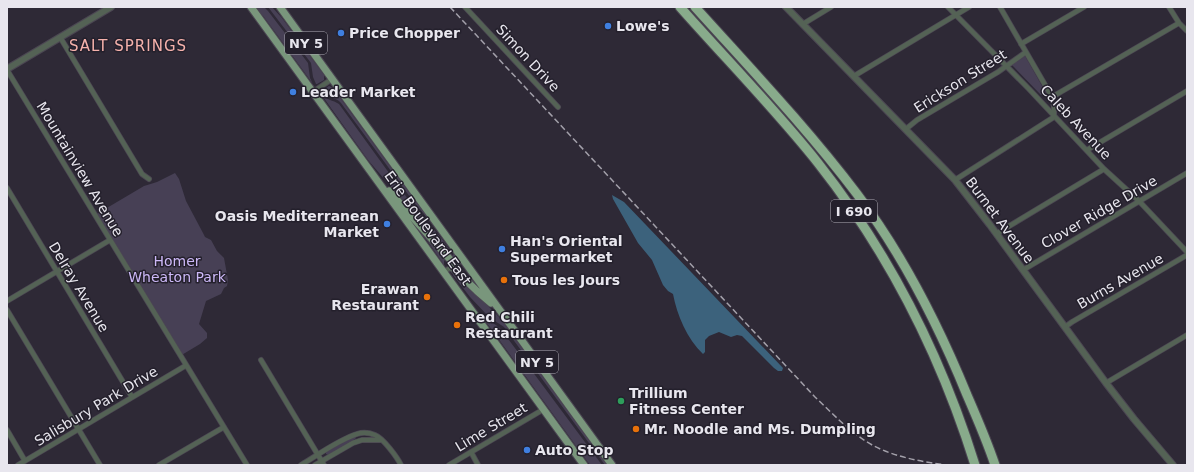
<svg xmlns="http://www.w3.org/2000/svg" width="1194" height="472" font-family="'DejaVu Sans',sans-serif">
<rect width="100%" height="100%" fill="#2e2936"/>
<path fill="#474055" d="M255 7H264L268 11 308 63 310 78 313 84 264 17Z
M268 7H272L282 18 324 75V80L317 84H316L313 77 311 63Z
M1025 56 1046 93 1041 95 1012 65Z
M329 86 333 88 411 195 456 253 457 256 455 259H453L452 258 454 253 450 245 413 201 341 103C336 97 327 98 322 91Z
M321 94C326 100 333 100 339 104L413 206 442 239 451 252 450 256 368 160Z
M175 173 179 179 186 201 203 233 205 237 211 240 217 251 224 258 228 280 227 286 224 288 221 294 206 301 199 324 207 333V338L200 344 180 356 95 215 144 186 157 182Z
M413 220 447 258 444 261V265Z
M455 273 501 319 607 465H605L504 327 489 317 470 297 453 275Z
M486 318 500 328 602 465H590L587 461 484 319Z
M355 436 356 438 355 439 328 455 326 454V451Z"/>
<path fill="#3c627c" d="M612 195 624 202 783 368 782 371H778L774 368 742 336 737 335 731 337 719 332 709 336 705 340V352L703 354C687 339 677 315 673 294L668 291 663 285 652 260 638 243 613 199Z"/>
<g fill="none" stroke-linecap="round" stroke-linejoin="round">
<defs>
<path id="minor" d="M465 7 558 107
M948 7 1029 89 1104 169 1139 201 1187 252
M1169 7 1179 23 1187 31
M803 24 831 7
M60 37 142 174 149 179
M1021 44 1084 7
M7 70 247 465
M854 76 969 7
M313 92 332 79
M1052 97 1179 23
M906 129 917 120 998 72 1026 52
M1087 150 1187 91
M955 180 1054 117V106L1052 97 1000 7
M7 188 132 397
M996 234 1104 169
M1023 270 1187 173
M444 272 463 259
M7 301 110 240
M7 310 100 465
M1065 327 1072 322 1187 255
M261 360 324 465
M1106 383 1187 335
M7 430 25 461
M471 452 478 465
M18 465 185 366
M159 465 224 427
M301 465C318 455 338 440 357 434 363 432 370 433 375 435 383 438 397 457 401 465
M315 465 353 443 362 440H381
M449 465 544 409"/>
<path id="tertiary" d="M786 7 955 180 990 225 1106 383 1134 419 1173 465
M7 69 111 7"/>
<path id="primary" d="M251 7 584 465
M280 7 612 465
M389 191 455 265
M452 267 477 291 491 303"/>
<path id="motorway" d="M680 7C726 59 775 109 818 163 889 253 941 356 975 465
M695 7C750 68 807 128 857 194 903 255 938 324 967 395 977 418 987 441 995 465"/>
</defs>
<use href="#minor" stroke="#4c4753" stroke-width="6"/>
<use href="#tertiary" stroke="#4c4753" stroke-width="8"/>
<use href="#primary" stroke="#4c4753" stroke-width="9"/>
<use href="#motorway" stroke="#4c4753" stroke-width="11"/>
<use href="#minor" stroke="#546255" stroke-width="4.5"/>
<use href="#tertiary" stroke="#546255" stroke-width="6"/>
<use href="#primary" stroke="#79967c" stroke-width="7"/>
<use href="#motorway" stroke="#88ab8b" stroke-width="9"/>
<path stroke="#a3a0aa" stroke-width="1.5" stroke-dasharray="6 3" stroke-linecap="butt" d="M450 7 815 397C829 410 842 424 857 435 882 455 916 461 947 465"/>
</g>
<g fill="#3f7fe0" stroke="#24202c" stroke-width="1.5">
<circle cx="608" cy="26" r="4"/>
<circle cx="341" cy="33" r="4"/>
<circle cx="293" cy="92" r="4"/>
<circle cx="387" cy="224" r="4"/>
<circle cx="502" cy="249" r="4"/>
<circle cx="527" cy="450" r="4"/>
</g>
<g fill="#e8710a" stroke="#24202c" stroke-width="1.5">
<circle cx="504" cy="280" r="4"/>
<circle cx="427" cy="297" r="4"/>
<circle cx="457" cy="325" r="4"/>
<circle cx="636" cy="429" r="4"/>
</g>
<circle fill="#2e9e5b" stroke="#24202c" stroke-width="1.5" cx="621" cy="401" r="4"/>
<g text-anchor="middle" dominant-baseline="central" stroke-width="3" stroke-linejoin="round" paint-order="stroke">
<g fill="#24202c" stroke="#adabb4" stroke-width="1">
<rect x="285" y="32" width="42" height="22" rx="3"/>
<rect x="831" y="200" width="46" height="22" rx="3"/>
<rect x="516" y="351" width="42" height="22" rx="3"/>
</g>
<g font-size="13" font-weight="bold" fill="#e8e6ee">
<text x="306" y="43">NY 5</text>
<text x="854" y="211">I 690</text>
<text x="537" y="362">NY 5</text>
</g>
<g font-size="14" font-weight="bold" fill="#e8e6ee" stroke="#24202c" text-anchor="start">
<text x="616" y="26">Lowe's</text>
<text x="349" y="33">Price Chopper</text>
<text x="301" y="92">Leader Market</text>
<text x="379" y="216" text-anchor="end">Oasis Mediterranean<tspan x="379" dy="16">Market</tspan></text>
<text x="510" y="241">Han's Oriental<tspan x="510" dy="16">Supermarket</tspan></text>
<text x="512" y="280">Tous les Jours</text>
<text x="419" y="289" text-anchor="end">Erawan<tspan x="419" dy="16">Restaurant</tspan></text>
<text x="465" y="317">Red Chili<tspan x="465" dy="16">Restaurant</tspan></text>
<text x="629" y="393">Trillium<tspan x="629" dy="16">Fitness Center</tspan></text>
<text x="644" y="429">Mr. Noodle and Ms. Dumpling</text>
<text x="535" y="450">Auto Stop</text>
</g>
<g font-size="14" fill="#e8e6ee" stroke="#24202c">
<text transform="translate(528 58) rotate(47)">Simon Drive</text>
<text transform="translate(960 81) rotate(-32)">Erickson Street</text>
<text transform="translate(1076 122) rotate(47)">Caleb Avenue</text>
<text transform="translate(80 169) rotate(59)">Mountainview Avenue</text>
<text transform="translate(1099 212) rotate(-30)">Clover Ridge Drive</text>
<text transform="translate(1000 220) rotate(53)">Burnet Avenue</text>
<text transform="translate(428 228) rotate(54)">Erie Boulevard East</text>
<text transform="translate(1120 281) rotate(-30)">Burns Avenue</text>
<text transform="translate(79 287) rotate(59)">Delray Avenue</text>
<text transform="translate(96 406) rotate(-31)">Salisbury Park Drive</text>
<text transform="translate(491 427) rotate(-31)">Lime Street</text>
</g>
<g font-size="14" fill="#cdb9f8" stroke="#24202c">
<text x="177" y="261">Homer<tspan x="177" dy="16">Wheaton Park</tspan></text>
</g>
<g font-size="15" letter-spacing="1" fill="#f6b2ac" stroke="#24202c">
<text x="128" y="46">SALT SPRINGS</text>
</g>
</g>
<rect width="1194" height="472" fill="none" stroke="#e8e6ee" stroke-width="16"/>
</svg>
